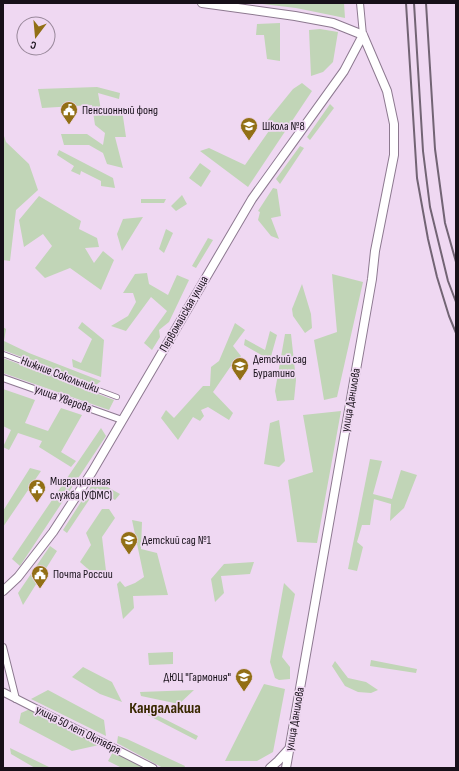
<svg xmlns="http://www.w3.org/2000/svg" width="459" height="771" font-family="'Sofia Sans Condensed',sans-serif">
<rect width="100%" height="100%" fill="#efd8f2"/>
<path fill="#c1d5b7" d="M253 3H344L345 18 296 8Z
M280 23V61L267 59 264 35H256L257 24Z
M320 29 338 32 333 62 323 72 311 76 309 30Z
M302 83 312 91 248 187 200 151 209 148 245 165 271 128 267 121 293 89Z
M97 87 120 93 119 99 98 93 101 110H122L126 137H115L123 168 107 164 103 153 89 145H64L61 134H87L103 145 105 133 95 125 92 105 42 108 38 89Z
M330 104 334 108 310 140 307 137Z
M3 133 6 142 29 164 38 190 16 210 10 261 3 260Z
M300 146 304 148 280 184 276 179Z
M59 150 113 178 115 188 101 186V181L81 171 80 175 71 171 74 166 57 155Z
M200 163 211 171 201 187 189 178Z
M273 188 277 189 281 216 271 218 279 239 271 236 258 220 260 212 258 211Z
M182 195 187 204 176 211 171 206Z
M39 196 81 221 79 229 97 238 99 247 85 248 94 263 103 251 114 260 101 290 70 268 45 278 35 268 52 246 43 234 24 247 19 220Z
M141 199H166L164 203H141Z
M143 217 122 251 117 234 123 219Z
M166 229 173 233 164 253 159 249Z
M208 238 213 240 196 268 192 266Z
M147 273 149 284 168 295 177 275 189 280 169 322 159 330 160 337 152 350 144 343 167 311 151 297 126 331 111 326 128 316 136 302 133 293H123L135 274Z
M332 274 363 282 337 397 324 400 314 340 337 332Z
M302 284 311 314 312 328 305 333 293 316 292 309Z
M82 322 104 340 101 377 73 367 72 359 81 363 92 339 78 328Z
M235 323 245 330 233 346 241 356 236 364 233 363 213 392 233 413 229 420 208 407 201 410 204 416 200 421 193 417 178 440 161 418 166 410 174 418 203 386H210L211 367 219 361Z
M3 327 6 329 4 341 29 353 101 381 96 385 3 350Z
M270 331 277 335 270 360 244 345 245 339 265 350Z
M285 334H291L296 380 294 400 277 401 275 391Z
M3 358 114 400 109 410 3 373Z
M3 389 35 400 25 423 48 431 61 408 82 415 61 452 76 461 71 467 39 447 42 441 18 433 9 450 3 447 11 430 3 426Z
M341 411 317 543 297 542 288 480 313 472 303 415Z
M279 420 285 461 279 467 264 464 270 423Z
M101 428 106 436 20 566 12 559Z
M370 459 382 461 373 494 392 499 401 470 417 475 404 508 390 521 391 504 374 499 370 525H362L357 542 363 547 357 571 348 569Z
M30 468 41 471 3 527V511Z
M95 480 120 494 115 500 97 488 67 533 63 530Z
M102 509H109L115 518 102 537 106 571 89 570 80 562 91 545 86 533Z
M132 520 142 522 141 549 157 553 168 595 133 596 134 608 123 619 117 584 120 581 125 587 135 583 144 577Z
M50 546 57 551 23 605 18 593Z
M254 562 250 574 221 576 224 593 215 602 211 579 224 564Z
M284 583 295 594 282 657 290 667V679L279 680 275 678 270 662Z
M173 652V664L149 665 148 653Z
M371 660 417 669 416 673 370 666Z
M335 661 348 678 366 682 378 690 371 693 358 692 345 686 332 666Z
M83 667 112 682 122 702 100 694 72 677Z
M264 684 285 689 273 752 257 761H225Z
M48 690 104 720 106 736 31 699Z
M194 690 179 704 141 696 140 692Z
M137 705 198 736 196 740 136 709Z
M30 709 99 745 72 751 19 723 21 713Z
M118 736 127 739 185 766 184 768H163L117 743Z
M10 748 51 768H35L11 754Z
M114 750 150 768H122L108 761Z"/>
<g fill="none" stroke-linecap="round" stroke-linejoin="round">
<defs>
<path id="pedestrian" d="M3 354 117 397"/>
<path id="minor" d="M360 3 363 35
M3 378 122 420
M3 647 16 699"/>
<path id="tertiary" d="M3 692 153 768"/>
<path id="secondary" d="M202 3 295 16 333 23 363 35
M3 591 18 577 53 532 92 472 252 199 344 71 363 35
M270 768 278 761 289 749
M286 768 372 279 375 251 394 155V124L387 91 363 35"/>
</defs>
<use href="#pedestrian" stroke="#8d7990" stroke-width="6"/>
<use href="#minor" stroke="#8d7990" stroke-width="8"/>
<use href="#tertiary" stroke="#8d7990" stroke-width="9"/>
<use href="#secondary" stroke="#8d7990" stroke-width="10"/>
<use href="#pedestrian" stroke="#fff" stroke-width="4.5"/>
<use href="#minor" stroke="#fff" stroke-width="6"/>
<use href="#tertiary" stroke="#fff" stroke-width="7"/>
<use href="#secondary" stroke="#fff" stroke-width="8"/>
<path stroke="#726474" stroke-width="2" d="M406 3 417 178 428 239 437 277 449 316 456 333
M414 3 423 151 430 207 448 281 456 302
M426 3 435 149 445 223 456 262"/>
</g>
<defs>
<symbol id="civic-pin" viewBox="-11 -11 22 30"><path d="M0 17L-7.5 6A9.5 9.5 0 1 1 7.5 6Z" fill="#926f15" stroke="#efd8f2"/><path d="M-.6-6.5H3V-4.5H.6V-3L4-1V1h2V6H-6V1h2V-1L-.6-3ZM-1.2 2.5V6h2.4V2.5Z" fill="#fff"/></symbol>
<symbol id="school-pin" viewBox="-11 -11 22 30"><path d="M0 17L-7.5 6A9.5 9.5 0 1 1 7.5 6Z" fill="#926f15" stroke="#efd8f2"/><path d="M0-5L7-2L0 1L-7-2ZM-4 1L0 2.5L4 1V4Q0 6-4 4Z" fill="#fff"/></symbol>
</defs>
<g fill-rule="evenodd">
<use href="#civic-pin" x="59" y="100" width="20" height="27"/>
<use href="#school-pin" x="239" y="116" width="20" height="27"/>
<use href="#school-pin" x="230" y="356" width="20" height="27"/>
<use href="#civic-pin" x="27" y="478" width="20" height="27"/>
<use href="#school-pin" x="119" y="530" width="20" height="27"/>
<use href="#civic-pin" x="30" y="564" width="20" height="27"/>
<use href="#school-pin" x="234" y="667" width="20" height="27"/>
</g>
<g text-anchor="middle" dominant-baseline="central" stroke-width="3.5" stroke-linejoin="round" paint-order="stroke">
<g font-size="12" fill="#171019" stroke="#efd8f2" text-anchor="start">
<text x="82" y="110">Пенсионный фонд</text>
<text x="262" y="126">Школа №8</text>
<text x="253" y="359">Детский сад<tspan x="253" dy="14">Буратино</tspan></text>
<text x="50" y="481">Миграционная<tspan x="50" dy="14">служба (УФМС)</tspan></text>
<text x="142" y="540">Детский сад №1</text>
<text x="53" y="574">Почта России</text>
<text x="231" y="677" text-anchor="end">ДЮЦ "Гармония"</text>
</g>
<g font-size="12" fill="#171019" stroke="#efd8f2">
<text transform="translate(184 314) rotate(-60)">Первомайская улица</text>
<text transform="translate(60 375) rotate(21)">Нижние Сокольники</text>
<text transform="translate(63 399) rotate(20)">улица Уверова</text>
<text transform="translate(351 400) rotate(-80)">улица Данилова</text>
<text transform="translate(295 719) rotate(-80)">улица Данилова</text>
<text transform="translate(78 730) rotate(27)">улица 50 лет Октября</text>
</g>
<g font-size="16" font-weight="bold" fill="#392800" stroke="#efd8f2">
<text x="165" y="708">Кандалакша</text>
</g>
</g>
<rect width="459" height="771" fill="none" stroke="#171019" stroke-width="8"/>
<g transform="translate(36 36) rotate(196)"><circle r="19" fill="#efd8f2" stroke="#99889b"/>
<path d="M0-3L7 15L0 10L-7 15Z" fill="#926f15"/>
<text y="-6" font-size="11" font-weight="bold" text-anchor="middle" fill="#171019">С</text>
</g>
</svg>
